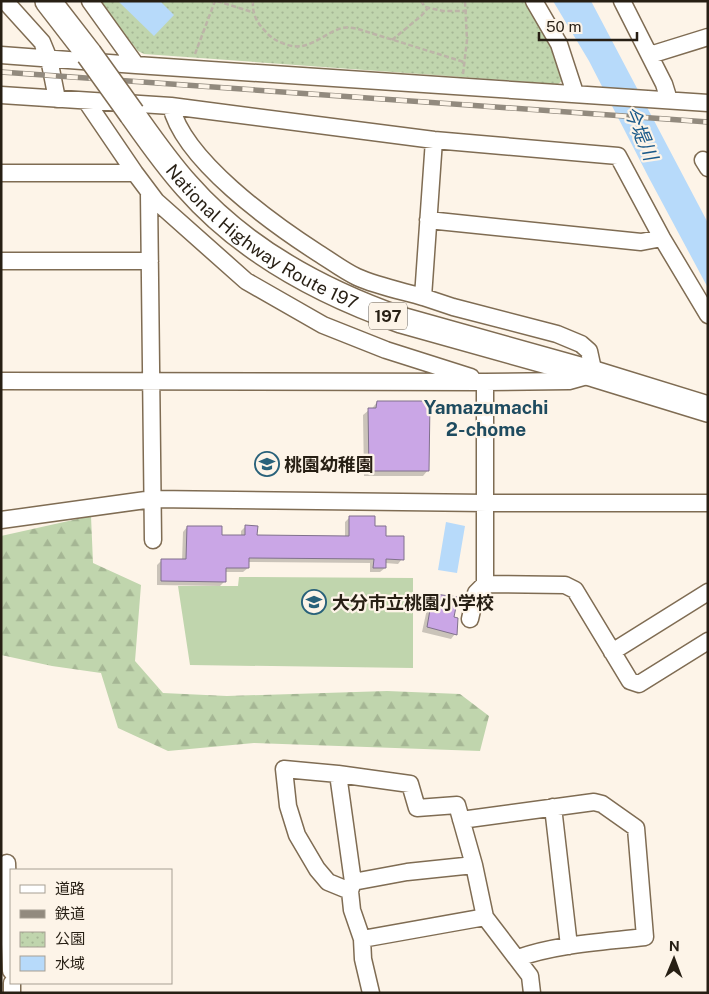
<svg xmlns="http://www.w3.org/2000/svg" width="709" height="994" font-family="'Public Sans','Noto Sans JP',sans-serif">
<defs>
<pattern id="forest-firs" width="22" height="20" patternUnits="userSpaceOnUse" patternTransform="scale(1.25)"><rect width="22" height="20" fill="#c0d5ad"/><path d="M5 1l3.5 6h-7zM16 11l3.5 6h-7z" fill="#a5b694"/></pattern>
<pattern id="park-dots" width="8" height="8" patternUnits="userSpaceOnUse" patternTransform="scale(1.25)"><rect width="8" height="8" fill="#c0d5ad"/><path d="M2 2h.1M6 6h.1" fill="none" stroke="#a5b694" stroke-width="1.8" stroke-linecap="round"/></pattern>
</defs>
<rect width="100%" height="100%" fill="#fdf4e8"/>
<path fill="#c0d5ad" d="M239 577 413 578V668L190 665 178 586H238Z"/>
<path fill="url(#forest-firs)" d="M91 516 93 563 141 585 135 661 163 693 227 696 387 691 460 694 489 716 480 751 254 743 168 751 118 728 101 673 52 666 1 655V536Z"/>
<path fill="url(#park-dots)" d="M98 1H529L548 30 566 78 558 84 144 54 138 51Z"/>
<path fill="#b7dafa" d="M120 1H160L174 15 154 36 119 2Z
M553 1H591L708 223V288L649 178 589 61Z
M446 522 465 526 457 573 438 570Z"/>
<path fill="#0003" d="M377 402 428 470 423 476H364L363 415 369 410H371Z
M350 517 374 527 385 537 402 559 398 564 385 563V568L380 572H370V563L248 562V568L243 572H225L224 582 220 586 157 585V565L162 560 182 561 183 532 187 527 221 536H241V531L245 527 256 536 345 537V522Z
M427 594 453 619 455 634 451 639 422 632 427 609 421 608 422 599Z"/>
<path fill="#caa6e6" stroke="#80718c" d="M377 401H430L429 471H369L368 408H376Z
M349 516H375V526H386V536H404V560L386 559V568H373L374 559 249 558V568H226V582L161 581V559H186L187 526H222V535H245V525L258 526 257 535 349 536Z
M427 593 458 597 454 617 458 618 457 635 427 627 431 604 425 603Z"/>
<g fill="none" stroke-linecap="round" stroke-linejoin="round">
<defs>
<path id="minor" d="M5 1 42 42 49 59 57 99
M90 1 136 65
M534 1 559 44 575 93
M622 1 664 84 669 100
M1 55 136 65 708 103
M650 55 708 37
M1 95 171 106 434 140 618 156 662 238 708 315
M86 101 135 173 156 201 246 281 323 325 386 350 471 377
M171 106C183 160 273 224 318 253 331 261 344 271 357 277 377 286 402 291 423 297L434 140
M703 160 708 168
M1 173H135
M149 193 153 540
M428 220 641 242 662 238
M1 261H150
M1 381 485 382 569 381 594 374 589 351 581 344 557 334 453 307 423 297
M485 382V584
M1 520 153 499 486 503H708
M470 619 476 593 485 584 565 585 575 590 630 681 639 684 708 641
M612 652 708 592
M338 774 353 882 350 891
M553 807 569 946
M461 820 594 802 602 804 636 828 645 937C603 942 557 944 518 958
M7 863 11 971
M353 882 407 872 474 865
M485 917 362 939 352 910 350 891 328 882 317 869 297 835 288 806 284 769 338 774 410 784 417 808 457 805 474 865 485 917 530 976 532 993
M362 939 363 959 371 993
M12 983V993"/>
<g id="highway">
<path d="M48 1 89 54"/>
<path id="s1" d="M132 114C149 138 167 164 187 186 244 251 321 292 401 320L594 374 708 409"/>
</g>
</defs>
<use href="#minor" stroke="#7f6c53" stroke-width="19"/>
<use href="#highway" stroke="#7f6c53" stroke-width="28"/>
<path stroke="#bdb4a8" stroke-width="2.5" stroke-dasharray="5 2.5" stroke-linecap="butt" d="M217 1 252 12
M253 1C252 14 257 23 266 32 271 38 277 41 285 44 308 53 322 34 342 28 347 27 353 28 358 29L464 62
M421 1 425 7 443 11H467
M392 40 421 16 428 8
M195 54 215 1
M463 74 467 40 465 1"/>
<use href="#minor" stroke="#fff" stroke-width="16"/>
<use href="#highway" stroke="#fff" stroke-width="25"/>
<defs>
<path id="rail" d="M1 72 708 122"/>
</defs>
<use href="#rail" stroke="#928a7e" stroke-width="5.5"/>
<use href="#rail" stroke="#fdf4e8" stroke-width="4" stroke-dasharray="11" stroke-linecap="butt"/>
<defs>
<path id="highway-bridge" d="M89 54 132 114"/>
</defs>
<use href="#highway-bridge" stroke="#7f6c53" stroke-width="28" stroke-linecap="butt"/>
<use href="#highway-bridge" stroke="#fff" stroke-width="25"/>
</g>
<defs>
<symbol id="school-ring" viewBox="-11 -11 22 22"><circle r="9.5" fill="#fdf4e8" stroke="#28617a" stroke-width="1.5"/><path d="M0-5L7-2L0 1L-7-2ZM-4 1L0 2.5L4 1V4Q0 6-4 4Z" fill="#28617a"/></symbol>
</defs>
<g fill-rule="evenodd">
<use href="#school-ring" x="253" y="450" width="28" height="28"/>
<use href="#school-ring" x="300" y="588" width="28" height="28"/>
</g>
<g text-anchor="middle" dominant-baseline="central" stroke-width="4.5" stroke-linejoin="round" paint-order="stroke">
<rect fill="#fdf4e8" stroke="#675f54" stroke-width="1" x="369" y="302.5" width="38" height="27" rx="4"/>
<g font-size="16" font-weight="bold" fill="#271f14">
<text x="388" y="316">197</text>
</g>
<g font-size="18" fill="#271f14" stroke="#fdf4e8">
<text stroke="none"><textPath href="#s1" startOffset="182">National Highway Route 197</textPath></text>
</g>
<g font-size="18" font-weight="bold" fill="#271f14" stroke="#fdf4e8" text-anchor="start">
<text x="284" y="464">桃園幼稚園</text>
<text x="332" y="602">大分市立桃園小学校</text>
</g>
<g font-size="19" font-style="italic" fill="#195989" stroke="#fdf4e8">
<text transform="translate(641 133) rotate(67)">今堤川</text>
</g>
<g font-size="19" font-weight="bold" fill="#1e4b5f" stroke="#fdf4e8">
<text x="486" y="407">Yamazumachi<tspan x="486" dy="22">2-chome</tspan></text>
</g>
</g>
<rect width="709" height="994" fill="none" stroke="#271f14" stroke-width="5"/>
<rect x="10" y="869" width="162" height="115" fill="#fdf4e8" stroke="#a79f93"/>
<rect x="20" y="885" width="25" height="8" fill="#ffffff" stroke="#a79f93"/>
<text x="55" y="894" font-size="15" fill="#271f14">道路</text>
<rect x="20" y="910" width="25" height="8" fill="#928a7e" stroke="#a79f93"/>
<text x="55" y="919" font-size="15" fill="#271f14">鉄道</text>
<rect x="20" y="932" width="25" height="15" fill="url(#park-dots)" stroke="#a79f93"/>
<text x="55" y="944" font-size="15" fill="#271f14">公園</text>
<rect x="20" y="956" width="25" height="15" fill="#b7dafa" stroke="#a79f93"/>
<text x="55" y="969" font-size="15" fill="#271f14">水域</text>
<g transform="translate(674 959) rotate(1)" stroke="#fdf4e8" stroke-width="4" paint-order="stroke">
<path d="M0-4L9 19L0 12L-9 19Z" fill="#271f14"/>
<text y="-8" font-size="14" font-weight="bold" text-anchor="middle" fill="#271f14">N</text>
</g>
<path d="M539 32v8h98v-8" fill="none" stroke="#271f14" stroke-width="2.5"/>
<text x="546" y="32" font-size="15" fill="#271f14" stroke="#fdf4e8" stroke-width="4" paint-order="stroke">50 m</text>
</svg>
